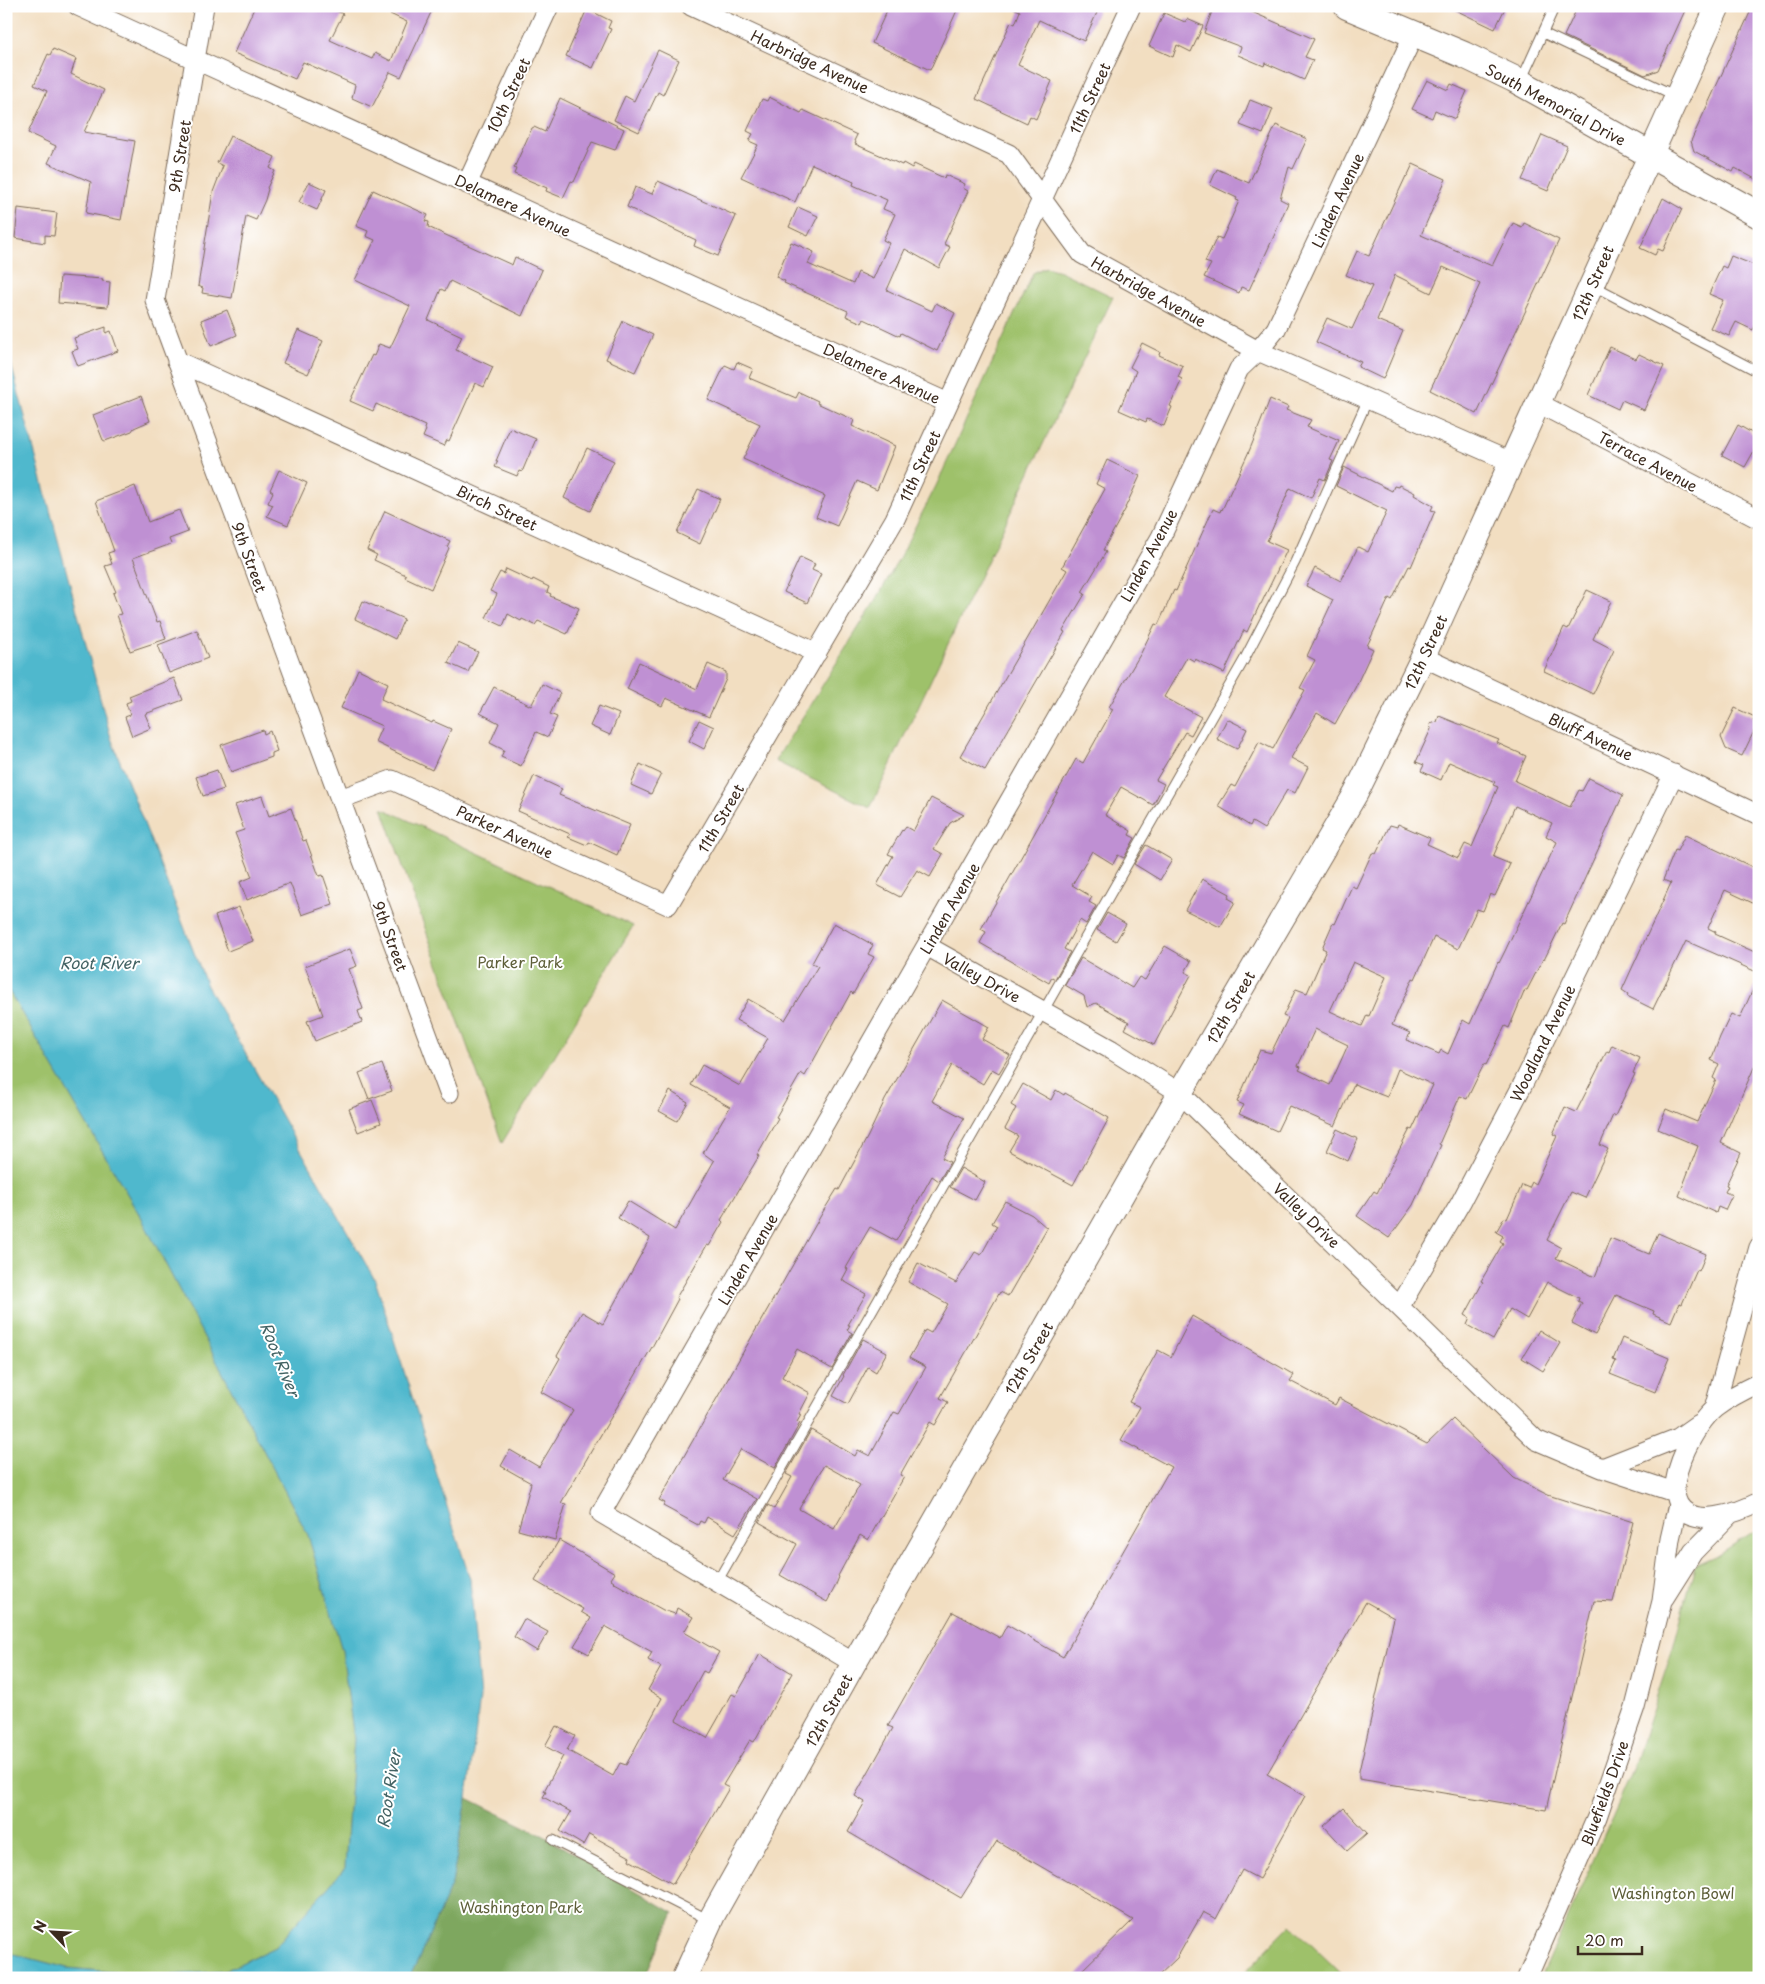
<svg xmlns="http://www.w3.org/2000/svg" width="1765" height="1984" font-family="'Playpen Sans',sans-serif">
<rect width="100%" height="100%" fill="#fff"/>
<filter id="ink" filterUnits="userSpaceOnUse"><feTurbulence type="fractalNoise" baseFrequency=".02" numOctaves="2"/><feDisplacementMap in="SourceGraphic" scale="10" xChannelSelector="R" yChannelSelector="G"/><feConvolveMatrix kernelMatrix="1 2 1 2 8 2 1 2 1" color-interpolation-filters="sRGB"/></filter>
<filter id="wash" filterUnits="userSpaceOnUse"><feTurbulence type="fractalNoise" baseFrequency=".0096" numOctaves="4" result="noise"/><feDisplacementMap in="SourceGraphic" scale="20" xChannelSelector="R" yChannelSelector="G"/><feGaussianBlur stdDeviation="1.12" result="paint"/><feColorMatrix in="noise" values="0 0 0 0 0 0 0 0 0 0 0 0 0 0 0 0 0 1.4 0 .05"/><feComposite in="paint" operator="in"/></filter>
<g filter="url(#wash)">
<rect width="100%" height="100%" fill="#f2dec1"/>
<path fill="#9ec16b" stroke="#6c7644" d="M1046 267 1060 271 1113 297 870 808 775 761 879 595 896 564 936 486 1033 273Z
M382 808 633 926 502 1143Z
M6 986 142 1219 308 1535 342 1650 354 1739 345 1868 275 1947 225 1971 156 1976 67 1968 6 1952Z
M1759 1528V1978H1541L1631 1775 1673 1648 1695 1565 1716 1556Z
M1291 1925 1346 1978H1239Z"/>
<path fill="#7ea75f" stroke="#5c683e" d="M467 1798 544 1836 674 1913 645 1978H408L417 1963 452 1883Z"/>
<path fill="#4fb8cd" stroke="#457176" d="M6 325 12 368 111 738 207 986 375 1280 470 1579 480 1698 467 1798 452 1883 417 1963 408 1978H6V1952L67 1968 156 1976 225 1971 275 1947 345 1868 354 1739 342 1650 308 1535 142 1219 6 986Z"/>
<g id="blocks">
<path fill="#bf90d3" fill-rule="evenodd" d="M255 6H327L343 14 330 40 372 59 375 53 391 61 407 22 373 6H434L401 77 390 72 372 107 352 98 355 85 303 62 295 79 234 53Z
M889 6H959L930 70 872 43Z
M1009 6H1100L1084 41 1039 20 1018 65 1052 81 1036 119 1030 116 1027 123 976 99 1011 22 1015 24 1020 11Z
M1214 6H1238L1314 39 1305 57 1313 60 1304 80 1265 63 1264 66 1238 55 1241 47 1204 33Z
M1447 6H1506L1495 29Z
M1578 6H1687L1658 70 1645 75 1564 36Z
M1753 6H1759V181L1735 168 1733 172 1694 151 1691 141Z
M587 9 611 21 608 28 611 29 593 68 566 56Z
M1164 13 1185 22 1187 19 1203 26 1191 52 1177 45 1173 57 1149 46Z
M53 49 76 59 71 74 104 90 84 132 135 141 121 220 86 213 91 182 48 163 56 146 28 133 47 91 34 85 48 54 50 55Z
M658 50 679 60 663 95 658 92 639 132 614 120 625 96 634 101Z
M1427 80 1448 90 1451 84 1467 91 1455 119 1435 110 1432 118 1412 109Z
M769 97 801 113 803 110 857 135 854 141 856 142 855 144 902 165 903 163 912 168 914 164 944 178 945 175 965 184 963 188 968 191 944 244 950 247 939 268 905 249 887 290 932 311 936 303 955 313 937 351 901 333 900 336 864 319 862 323 846 316 848 311 784 283 785 281 776 277 791 242 814 252 808 264 853 284 858 272 873 279 889 243 883 240 895 214 883 209 887 200 853 185 854 182 812 164 795 202 741 177 758 145 749 141 753 134 747 131 762 99 767 101Z
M560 98 624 129 615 150 592 142 574 182 571 181 563 198 546 191 547 188 514 174 516 169 514 168 532 128 534 127 545 132Z
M1250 100 1273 109 1263 134 1240 125Z
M1276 125 1307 139 1293 169 1289 167 1280 199 1288 203 1274 236 1249 290 1241 287 1239 293 1204 277 1211 264 1205 262 1217 237 1222 239 1239 201 1236 200 1237 198 1210 185 1217 169 1249 183Z
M1542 135 1567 146 1548 191 1522 180Z
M230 136 275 157 270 168 275 171 267 188 268 189 265 200 256 220 246 216 232 298 202 293 203 288 198 286 213 192 223 166 217 163Z
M1413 164 1446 179 1421 235 1492 266 1513 223 1522 227 1524 223 1559 240 1477 414 1430 390 1480 284 1443 267 1431 293 1395 275 1377 320 1403 331 1383 379 1358 367 1361 362 1316 342 1327 318 1352 329 1372 286 1346 275 1357 251 1369 256 1406 176 1407 177Z
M658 181 736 216 718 256 694 246 696 240 627 207 635 187 652 194Z
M309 182 326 190 317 210 299 202Z
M373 190 428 215 425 221 429 222 428 227 512 265 515 257 542 270 522 316 450 281 445 291 441 289 428 320 462 336 456 350 493 367 484 387 475 383 449 441 447 440 444 446 423 437 426 430 424 429 425 426 376 404 373 411 350 401 372 355 374 356 379 344 390 348 410 306 355 280 375 240 366 236 368 231 356 226Z
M1663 198 1682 209 1663 251 1658 249 1655 255 1640 248Z
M798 207 818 216 808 236 789 227Z
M18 208 57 213 54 236 45 235V243L15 238Z
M1731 256 1759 267V318L1753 330 1736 322 1729 336 1710 328 1723 300 1709 294 1722 266 1726 268Z
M60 276 103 279 102 281 110 282 108 307 58 303Z
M227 310 237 335 211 346 201 320Z
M623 321 653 335 635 372 606 359Z
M106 327V333L111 331 118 351 78 366 72 351 78 349 74 338Z
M298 330 323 341 308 374 283 363Z
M1142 343 1160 352 1159 355 1183 366 1178 377 1182 379 1170 406 1172 407 1164 426 1147 419 1146 422 1119 410 1136 371 1130 367Z
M1610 347 1636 359 1639 354 1664 366 1644 410 1622 400 1618 409 1588 395Z
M737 362 753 369 749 378 796 398 799 392 818 401 817 403 854 420 852 426 895 446 877 490 857 481 837 526 816 517 825 496 743 459 760 424 708 400 725 365 734 369Z
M141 396 150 421 134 428 132 431 105 441 103 440 93 415Z
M1270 399 1288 407 1286 410 1311 420 1307 427 1339 441 1330 460 1333 461 1325 480 1320 478 1311 498 1290 488 1267 541 1287 550 1261 604H1260L1247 632 1244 630 1224 673 1195 659 1194 661 1187 657 1164 697 1201 717 1191 735 1185 732 1156 780 1164 784 1153 805 1121 787 1105 815 1131 831 1129 835 1135 838 1124 858 1118 855 1113 864 1092 851 1072 885 1092 897 1089 902 1096 906 1086 924 1080 920 1064 949 1070 952 1055 979 1052 977 1049 983 980 943 986 932 981 929 1076 759 1083 763 1113 709 1109 707 1141 653 1155 624 1158 625 1174 590 1176 591 1213 509 1220 512 1221 509 1222 510 1250 449Z
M1738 425 1759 437V442L1745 467 1722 455Z
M510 428 536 439 522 472 519 471 517 476 495 467 498 461H496Z
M587 448 614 461 590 511 564 498Z
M1107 460 1140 476 1125 508H1126L1103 550 1106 552 1082 592 1085 594 1063 631 1065 632 985 770 960 756 1067 570 1062 567 1105 489 1096 484Z
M1344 467 1392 491 1394 486 1398 487 1399 485 1415 493 1414 495 1433 506 1431 510 1435 511 1411 567 1409 566 1392 600 1389 598 1367 646 1373 649 1355 688 1335 724 1317 713 1291 758 1308 767 1295 793 1287 790 1264 829 1252 822 1250 826 1218 806 1231 785 1235 787 1259 742 1273 749 1305 690 1300 688 1315 660 1307 656 1333 600 1306 586 1315 568 1341 581 1358 547 1368 552 1387 511 1336 486Z
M279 470 307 483 288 525 267 516 273 505 268 503 273 492 270 490Z
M135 486 148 522 179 510 188 532 169 539 171 544 133 558 157 622 160 621 166 639 130 651 117 615 121 614 113 593 116 592 105 566 112 564 108 553 114 551 96 501Z
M698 489 720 499 700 544 677 533Z
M385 511 450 541 447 547 449 548 431 589 405 577 406 575 374 560 377 555 367 550Z
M800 557 815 564 812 570 821 574 807 603 784 592Z
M506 569 532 581 533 579 549 587 547 592 551 594 550 596 579 608 567 634 538 621 535 625 522 619 521 621 508 614 503 626 486 618 497 594 490 591 500 572 504 574Z
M1587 590 1611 601 1593 639 1614 650 1593 694 1544 671 1564 627 1568 629Z
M363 601 404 619 395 639 355 619Z
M197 630 208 658 169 673 158 645Z
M458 643 478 652 468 672 448 663Z
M639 662 697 689 708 664 726 672V679L709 717 666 698 662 706 627 689Z
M358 669 388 683 381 699 432 723 433 721 451 729 432 770 375 742 382 726 341 708Z
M174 678 183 700 145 714 151 728 132 736 125 717 130 715 126 703 131 701 129 696Z
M542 684 560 693 550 714 557 717 548 737 536 732 521 766 501 757 504 750 490 743 499 723 480 713 494 687 531 706Z
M599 706 619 714 610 735 590 726Z
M1735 708 1755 717 1753 721 1758 723 1742 756 1726 749 1721 737Z
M1439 716 1499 740 1497 743 1526 756 1515 781 1570 807 1579 790 1582 791 1589 778 1623 795 1564 924 1562 923 1544 960 1543 959 1527 990H1525L1509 1028 1505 1026 1486 1065 1484 1064 1467 1099 1460 1096 1439 1144 1441 1145 1413 1205 1389 1238 1357 1216 1374 1191 1377 1193 1410 1129 1412 1130 1433 1085 1398 1069 1387 1097 1354 1084 1335 1126 1289 1106 1277 1131 1239 1114 1244 1105 1237 1102 1260 1050 1271 1053 1288 1018 1283 1016 1296 989 1307 993 1326 950 1322 948 1333 923 1335 924 1352 886 1356 888 1372 853 1376 854 1390 825 1397 827 1398 824 1430 838 1427 844 1458 858 1465 844 1472 847 1498 787 1493 785 1495 782 1449 762 1441 780 1421 771 1424 765 1416 762 1431 729 1430 724 1437 722ZM1515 806 1552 823 1546 836 1557 842 1505 951 1499 963 1498 962 1470 1024 1463 1020 1448 1054 1441 1050 1439 1054 1407 1040 1410 1033 1392 1025 1413 978 1415 979 1434 937 1458 949 1477 909 1483 911 1490 894 1495 896 1510 864 1493 857ZM1353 962 1386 977 1369 1016 1367 1015 1362 1026 1330 1011ZM1315 1029 1348 1045 1330 1085 1299 1070 1301 1067 1298 1066Z
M1227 719 1247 729 1237 749 1217 739Z
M699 720 714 727 704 749 689 741Z
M263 730 264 734 270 731 277 751 272 753V757L231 772 221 745Z
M640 764 661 774 651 794 631 785Z
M217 770 224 789 203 796 196 777Z
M534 776 562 789 559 795 630 825 617 855 589 842 587 845 568 837 570 834 518 811Z
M262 796 269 816 291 808 303 841 306 840 319 876 323 875 333 904 302 915 290 883 247 900 240 882 252 877 235 833 244 830 235 805Z
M931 798 964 815 950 823 934 849 943 854 930 877 917 870 900 897 877 885 893 856 888 854 902 830 903 831 906 827 913 831Z
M1685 835 1759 870V906L1725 890 1708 928 1716 932 1715 934 1759 954V973L1686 941 1653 1009 1627 996 1628 994 1622 990 1671 883 1663 880 1675 850 1677 851Z
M1146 845 1172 860 1160 880 1134 864Z
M1202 879 1230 894 1228 898 1235 902 1220 927 1185 910Z
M239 907 253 941 228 951 215 916Z
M1107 913 1126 924 1116 941 1097 930Z
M834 923 873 945 868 954 874 957 853 994 851 992 805 1076 801 1073 776 1117 778 1118 757 1155 759 1156 721 1220 723 1222 709 1246 707 1245 676 1298 678 1299 652 1347 561 1503 566 1504 555 1540 518 1530 531 1483 501 1466 510 1450 539 1467 573 1410 541 1392 560 1358 557 1356 582 1312 603 1324 650 1238 618 1218 628 1201 675 1230 714 1161 703 1153 730 1107 691 1085 702 1065 740 1086 768 1038 736 1020 748 999 785 1020 818 966 812 963Z
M1165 946 1191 961 1185 972 1191 975 1154 1045 1125 1029 1129 1022 1096 1003 1087 1007 1084 996 1065 985 1081 958 1132 988 1139 977 1145 980Z
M350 949 357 966 349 969 363 1009 358 1011 362 1022 315 1041 307 1021 323 1015 305 966Z
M1759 976V1056L1721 1143 1741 1153 1726 1185 1728 1186 1725 1192 1732 1195 1725 1210 1718 1207 1716 1213 1679 1196 1698 1146 1658 1129 1666 1109 1697 1122 1716 1080 1713 1078 1719 1064 1711 1060 1720 1037 1731 1014 1740 1018Z
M942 1000 989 1027 982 1039 1010 1055 999 1073 992 1069 983 1084 952 1065 932 1101 964 1118 942 1158 950 1162 939 1181 932 1176 896 1241 870 1227 846 1268 848 1269 842 1280 866 1294 848 1325H850L847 1330 852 1333 832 1369 797 1349 782 1377 810 1393 799 1414 801 1415 797 1422 800 1423 775 1468 741 1449 723 1480 757 1499 735 1534 707 1517 704 1523 700 1521 698 1525 663 1506 665 1503 659 1500 824 1210 837 1189 839 1190 868 1136 885 1100Z
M1612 1045 1640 1058 1633 1073 1635 1074 1615 1116 1613 1115 1600 1145 1608 1149 1585 1198 1571 1192 1547 1240 1561 1248 1556 1258 1595 1277 1610 1238 1649 1254 1658 1233 1706 1254 1699 1271 1697 1270 1682 1304 1679 1303 1671 1322 1653 1314 1654 1311 1616 1295 1595 1335 1572 1323 1582 1303 1578 1301 1579 1298 1547 1282 1527 1319 1510 1309 1493 1340 1467 1325 1470 1318 1465 1315 1483 1282 1481 1281 1503 1243 1500 1241 1503 1236 1496 1232 1504 1218 1507 1219 1522 1185 1529 1188 1532 1182 1535 1184 1557 1136 1553 1134 1565 1107 1576 1112 1607 1051 1609 1052Z
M382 1064 392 1091 369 1099 359 1073Z
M1023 1084 1051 1100 1056 1090 1064 1095 1065 1093 1109 1118 1073 1185 1009 1151 1018 1136 1005 1129 1016 1108 1011 1105Z
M670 1091 688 1102 677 1121 659 1111Z
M372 1100 381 1123 358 1132 349 1109Z
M1337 1129 1358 1139 1348 1161 1327 1151Z
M961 1168 985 1182 975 1200 950 1187Z
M1005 1201 1032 1215 1047 1228 1008 1296 1000 1292 940 1398 948 1402 935 1425 930 1422 900 1475 904 1477 868 1540 860 1535 838 1576 839 1577 835 1587 827 1602 780 1575 797 1544 759 1522 768 1505 774 1509 792 1477 786 1474 811 1430 855 1456 858 1450 870 1456 894 1412 899 1414 926 1367 909 1358 925 1330 931 1333 948 1304 908 1282 918 1263 956 1283 975 1252 981 1255 997 1226 992 1223ZM824 1465 860 1485 834 1529 799 1509Z
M1192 1316 1294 1375 1290 1381 1335 1405 1339 1398 1427 1444 1453 1419 1514 1478 1548 1495 1633 1522 1613 1602 1594 1601 1546 1810 1359 1779V1771L1394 1618 1366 1602 1267 1774 1305 1796 1259 1879 1242 1870 1216 1919 1203 1912 1177 1958 1156 1978H1074L1133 1920 997 1841 961 1898 848 1832 865 1802 855 1796 893 1728 888 1726 953 1612 1000 1638 1007 1625 1063 1657 1171 1467 1121 1440 1140 1407 1129 1402 1158 1350 1171 1357Z
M1539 1330 1560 1343 1543 1371 1522 1358Z
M1622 1338 1669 1358 1655 1392 1610 1374 1616 1361 1613 1360Z
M863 1339 887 1352 876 1372 868 1367 848 1404 833 1396 844 1376 843 1375Z
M559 1540 615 1573 611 1579 614 1581 613 1582 663 1610 675 1614 677 1608 693 1617 684 1632 719 1652 707 1673 703 1671 676 1720 707 1738 732 1694 736 1696 760 1654 792 1673 754 1742 750 1740 723 1785 729 1788 673 1884 629 1860 630 1857 589 1834 583 1845 560 1831 571 1812 543 1797 546 1792 544 1791 563 1756 545 1746 556 1726 575 1736 567 1750 613 1776 620 1763 626 1765 662 1698 648 1690 661 1667 648 1660 652 1652 605 1626 589 1654 574 1646 591 1618 581 1612 583 1609 535 1581Z
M524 1619 548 1632 537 1651 514 1637Z
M1344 1808 1367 1833 1347 1851 1324 1826Z"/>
</g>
</g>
<g filter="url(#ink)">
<use href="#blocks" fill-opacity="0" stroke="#7b6957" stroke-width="1"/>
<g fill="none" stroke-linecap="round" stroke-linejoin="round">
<defs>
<path id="service" d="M1543 33 1676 96
M1521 81 1555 6
M1592 285 1759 372
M717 1582 1244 660 1295 562 1368 399
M553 1840 711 1921"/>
<path id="minor" d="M78 6 948 403
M204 6 155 300 449 1093
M691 6 1009 154 1082 254 1258 351 1511 462
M467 184 549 6
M177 361 817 653
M1538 403 1759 519
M1423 657 1759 815
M340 799 392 780 668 905 895 519 1131 6
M927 946 1112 1050 1180 1093 1536 1440 1602 1468 1674 1492
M1400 1306 1461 1202 1523 1084 1674 774
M1759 1383C1744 1390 1728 1398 1715 1408 1703 1418 1693 1435 1686 1449 1652 1522 1702 1531 1759 1502
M1714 1409 1759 1247
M1602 1468 1678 1438 1698 1424
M1664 1598 1693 1552 1730 1514
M854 1663 601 1513 1161 537 1239 369 1258 351 1276 329 1414 34
M1527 1978 1597 1817 1635 1707 1662 1601 1670 1539 1678 1504"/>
<path id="tertiary" d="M684 1978 713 1915 854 1663 1180 1093 1356 793 1423 657 1718 6"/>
<path id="secondary" d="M1347 6 1464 55 1514 79 1759 215"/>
</defs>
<use href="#service" stroke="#7b6957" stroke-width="11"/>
<use href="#minor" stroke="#7b6957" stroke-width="21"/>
<use href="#tertiary" stroke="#7b6957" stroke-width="26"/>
<use href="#secondary" stroke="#7b6957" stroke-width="28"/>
<use href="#service" stroke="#fff" stroke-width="9"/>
<use href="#minor" stroke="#fff" stroke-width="19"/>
<use href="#tertiary" stroke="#fff" stroke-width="24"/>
<use href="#secondary" stroke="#fff" stroke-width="26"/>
</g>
</g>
<g text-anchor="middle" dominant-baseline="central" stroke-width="4" stroke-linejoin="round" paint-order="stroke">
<g font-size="15" fill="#3b2a1e" stroke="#fff">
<text transform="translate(810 61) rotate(25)">Harbridge Avenue</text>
<text transform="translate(508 95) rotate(-65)">10th Street</text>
<text transform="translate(1089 98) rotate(-65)">11th Street</text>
<text transform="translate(1556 104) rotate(28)">South Memorial Drive</text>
<text transform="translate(179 156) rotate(-81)">9th Street</text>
<text transform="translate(1337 200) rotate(-65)">Linden Avenue</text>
<text transform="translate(513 205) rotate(25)">Delamere Avenue</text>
<text transform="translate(1592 283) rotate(-66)">12th Street</text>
<text transform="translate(1149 291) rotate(29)">Harbridge Avenue</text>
<text transform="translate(882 373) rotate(24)">Delamere Avenue</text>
<text transform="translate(1648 461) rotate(28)">Terrace Avenue</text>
<text transform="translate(919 466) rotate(-65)">11th Street</text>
<text transform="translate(497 507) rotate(25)">Birch Street</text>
<text transform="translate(1148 555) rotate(-62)">Linden Avenue</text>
<text transform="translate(250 557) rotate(70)">9th Street</text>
<text transform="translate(1425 652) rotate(-65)">12th Street</text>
<text transform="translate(1591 736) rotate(25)">Bluff Avenue</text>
<text transform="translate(720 818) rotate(-60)">11th Street</text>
<text transform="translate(505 831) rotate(25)">Parker Avenue</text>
<text transform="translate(949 908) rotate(-60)">Linden Avenue</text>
<text transform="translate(391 936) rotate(70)">9th Street</text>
<text transform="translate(982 977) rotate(29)">Valley Drive</text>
<text transform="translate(1230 1007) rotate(-60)">12th Street</text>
<text transform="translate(1542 1043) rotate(-64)">Woodland Avenue</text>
<text transform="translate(1307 1215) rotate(44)">Valley Drive</text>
<text transform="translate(747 1259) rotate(-60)">Linden Avenue</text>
<text transform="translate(1028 1358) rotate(-60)">12th Street</text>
<text transform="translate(828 1710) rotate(-61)">12th Street</text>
<text transform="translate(1604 1793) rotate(-70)">Bluefields Drive</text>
</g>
<g font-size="15" fill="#5e5f39" stroke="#fff">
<text x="520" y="961">Parker Park</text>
<text x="1673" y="1892">Washington Bowl</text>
<text x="521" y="1906">Washington Park</text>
</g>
<g font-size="16" font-style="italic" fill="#436364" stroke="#fff">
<text x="99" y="962">Root River</text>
<text transform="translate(281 1359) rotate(68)">Root River</text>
<text transform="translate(388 1789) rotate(-81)">Root River</text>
</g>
</g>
<rect width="1765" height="1984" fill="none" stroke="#fff" stroke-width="25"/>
<g transform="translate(52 1932) rotate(295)" stroke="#ffffff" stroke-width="4" paint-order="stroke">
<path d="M0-4L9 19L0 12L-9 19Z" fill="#3b2a1e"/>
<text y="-8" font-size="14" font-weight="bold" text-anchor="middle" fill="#3b2a1e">N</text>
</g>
<path d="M1578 1946v8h64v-8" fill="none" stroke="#3b2a1e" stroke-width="2.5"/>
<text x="1585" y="1946" font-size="15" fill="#3b2a1e" stroke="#ffffff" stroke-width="4" paint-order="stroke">20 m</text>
</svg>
